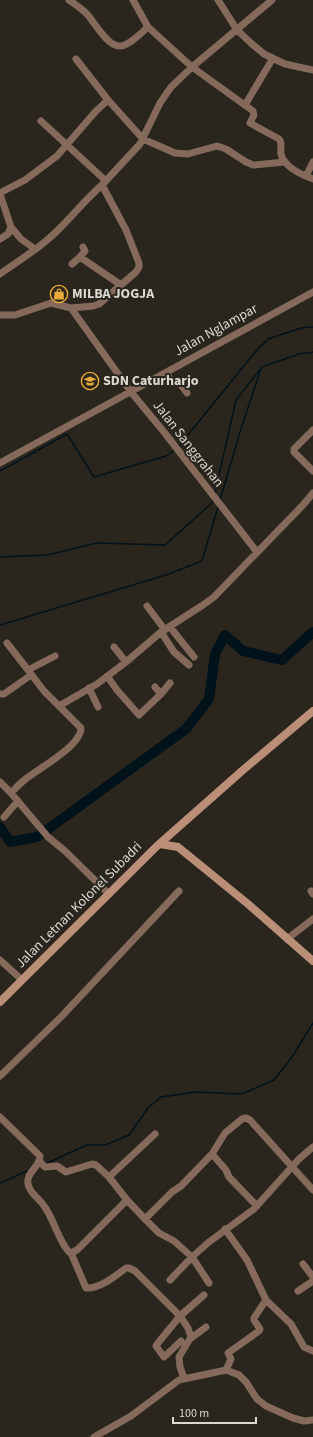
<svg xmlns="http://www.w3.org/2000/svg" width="313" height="1437" font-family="'Source Sans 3',sans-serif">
<rect width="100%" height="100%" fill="#2a261e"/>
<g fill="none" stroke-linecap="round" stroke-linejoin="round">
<path stroke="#00121a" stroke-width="1.5" d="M179 446 256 351 268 339 301 328 313 327
M0 471 67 434 94 477 166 456 175 450
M215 493 236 400 262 367 299 354 313 352
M220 500 240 432 261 368
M0 557 47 555 97 543 165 545 212 503 213 500
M0 625 166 575 202 561 218 507
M47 1163 87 1145H105L129 1135 148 1108 161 1097 196 1092 242 1094 274 1080 292 1057 313 1023
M0 1183 27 1171"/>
<path stroke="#00121a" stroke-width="10" d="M0 827 10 842 37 837 186 729 209 699 215 654 225 635 243 651 282 660 313 632"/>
<path stroke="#85695b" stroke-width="7" d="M69 0C75 4 81 8 87 14 94 22 108 47 120 46 129 46 141 33 148 27L192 67 253 111 254 115 250 123 279 139C283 144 280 148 281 154 284 167 302 175 313 179
M133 0 148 27
M218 0 237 30 252 44 264 54 285 64 313 70
M76 59 108 100
M245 105 273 58
M41 121 106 181
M306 176 313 162
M0 193 25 180 57 156 96 111 108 100 143 139 175 153 188 154 217 146 226 149 246 162 253 165 285 162
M0 194 11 227 8 234 0 239
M11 227 21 239 35 249
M80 257 85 251 83 247
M72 264 80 257 121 285
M0 274C21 259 43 246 61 227 75 213 87 198 102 185
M0 315H15L51 303 71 308
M166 373 172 381H178L187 393
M313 430 294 449V452L313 471
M0 463 313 292
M257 552 164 432 131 392 71 308 93 306 99 304 136 272 139 267V263L126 230 102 185 140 144 160 103 171 87 192 67 272 0
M147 606 165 630
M170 627 194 657
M161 632 174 652 189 665
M7 643 28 670
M114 647 126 662
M55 656 28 670 44 691 59 706
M107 676 117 690 139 715 161 694 155 687
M89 688 98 707
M0 694H4L31 675
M161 694 170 683
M0 782 11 793 48 837 65 851 109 894
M11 793C16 788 21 782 27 778 41 767 81 746 81 728L59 706 97 684 126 662 161 632 203 605 214 597 303 505 313 493
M4 817 18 801
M311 891 313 894
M287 939 313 919
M0 960 21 979
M0 1076 61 1017 179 891
M0 1117 40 1156C40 1167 26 1172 28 1184 30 1194 39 1198 44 1206 54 1219 58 1240 69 1252L71 1253 77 1250 127 1200 145 1219
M212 1154 226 1170 229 1177 257 1206
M40 1162 45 1167 57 1166 66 1172 92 1164 96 1165 109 1177 127 1200
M109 1177 155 1134
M225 1229 247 1260 266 1300 254 1318V1320L260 1329 259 1331 228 1353 231 1359 226 1370
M71 1253 86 1288C100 1289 115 1276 126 1268H129L135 1271 180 1316 158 1343 156 1346 164 1357 181 1341
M303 1264 313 1277
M170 1280 192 1257 209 1242 254 1209 299 1159 313 1147
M209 1283 192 1257 174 1241 159 1233 145 1219 172 1192 181 1186 212 1154 225 1133 242 1119 246 1118 250 1120 313 1190
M298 1291 313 1281
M266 1300 291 1324 304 1347 313 1351
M190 1339 206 1327
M184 1378 180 1367 179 1357 191 1337 188 1328 180 1316 204 1295
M94 1437 131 1416 179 1380 226 1370 239 1375 246 1382 257 1399 266 1406 293 1418 304 1421 313 1420"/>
<path stroke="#bb8e77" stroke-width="8" d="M160 844 178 847 248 904 313 961
M0 1002 157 846 243 770 313 711"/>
</g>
<defs>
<symbol id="shop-ring" viewBox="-11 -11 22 22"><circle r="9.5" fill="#2a261e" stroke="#e8ab37" stroke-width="1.5"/><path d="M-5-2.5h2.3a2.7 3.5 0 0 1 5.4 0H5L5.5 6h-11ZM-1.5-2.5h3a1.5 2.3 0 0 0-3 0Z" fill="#e8ab37"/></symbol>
<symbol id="school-ring" viewBox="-11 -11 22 22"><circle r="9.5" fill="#2a261e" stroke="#e8ab37" stroke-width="1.5"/><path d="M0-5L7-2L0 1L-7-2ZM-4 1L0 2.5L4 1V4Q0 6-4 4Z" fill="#e8ab37"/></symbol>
</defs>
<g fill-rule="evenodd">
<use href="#shop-ring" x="49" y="284" width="20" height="20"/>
<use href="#school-ring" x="80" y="371" width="20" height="20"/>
</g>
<g text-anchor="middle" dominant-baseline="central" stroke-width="4" stroke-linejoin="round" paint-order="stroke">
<g font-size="14" font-weight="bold" fill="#dcd9d4" stroke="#2a261e" text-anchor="start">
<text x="72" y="294">MILBA JOGJA</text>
<text x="103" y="381">SDN Caturharjo</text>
</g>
<g font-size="14" fill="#dcd9d4" stroke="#2a261e">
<text transform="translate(216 330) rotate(-29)">Jalan Nglampar</text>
<text transform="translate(188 444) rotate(52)">Jalan Sanggrahan</text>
<text transform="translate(79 905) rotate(-45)">Jalan Letnan Kolonel Subadri</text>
</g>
</g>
<path d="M173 1417v6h83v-6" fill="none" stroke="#dcd9d4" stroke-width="2"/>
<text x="179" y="1417" font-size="12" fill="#dcd9d4" stroke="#2a261e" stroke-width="3" paint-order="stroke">100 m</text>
</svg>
